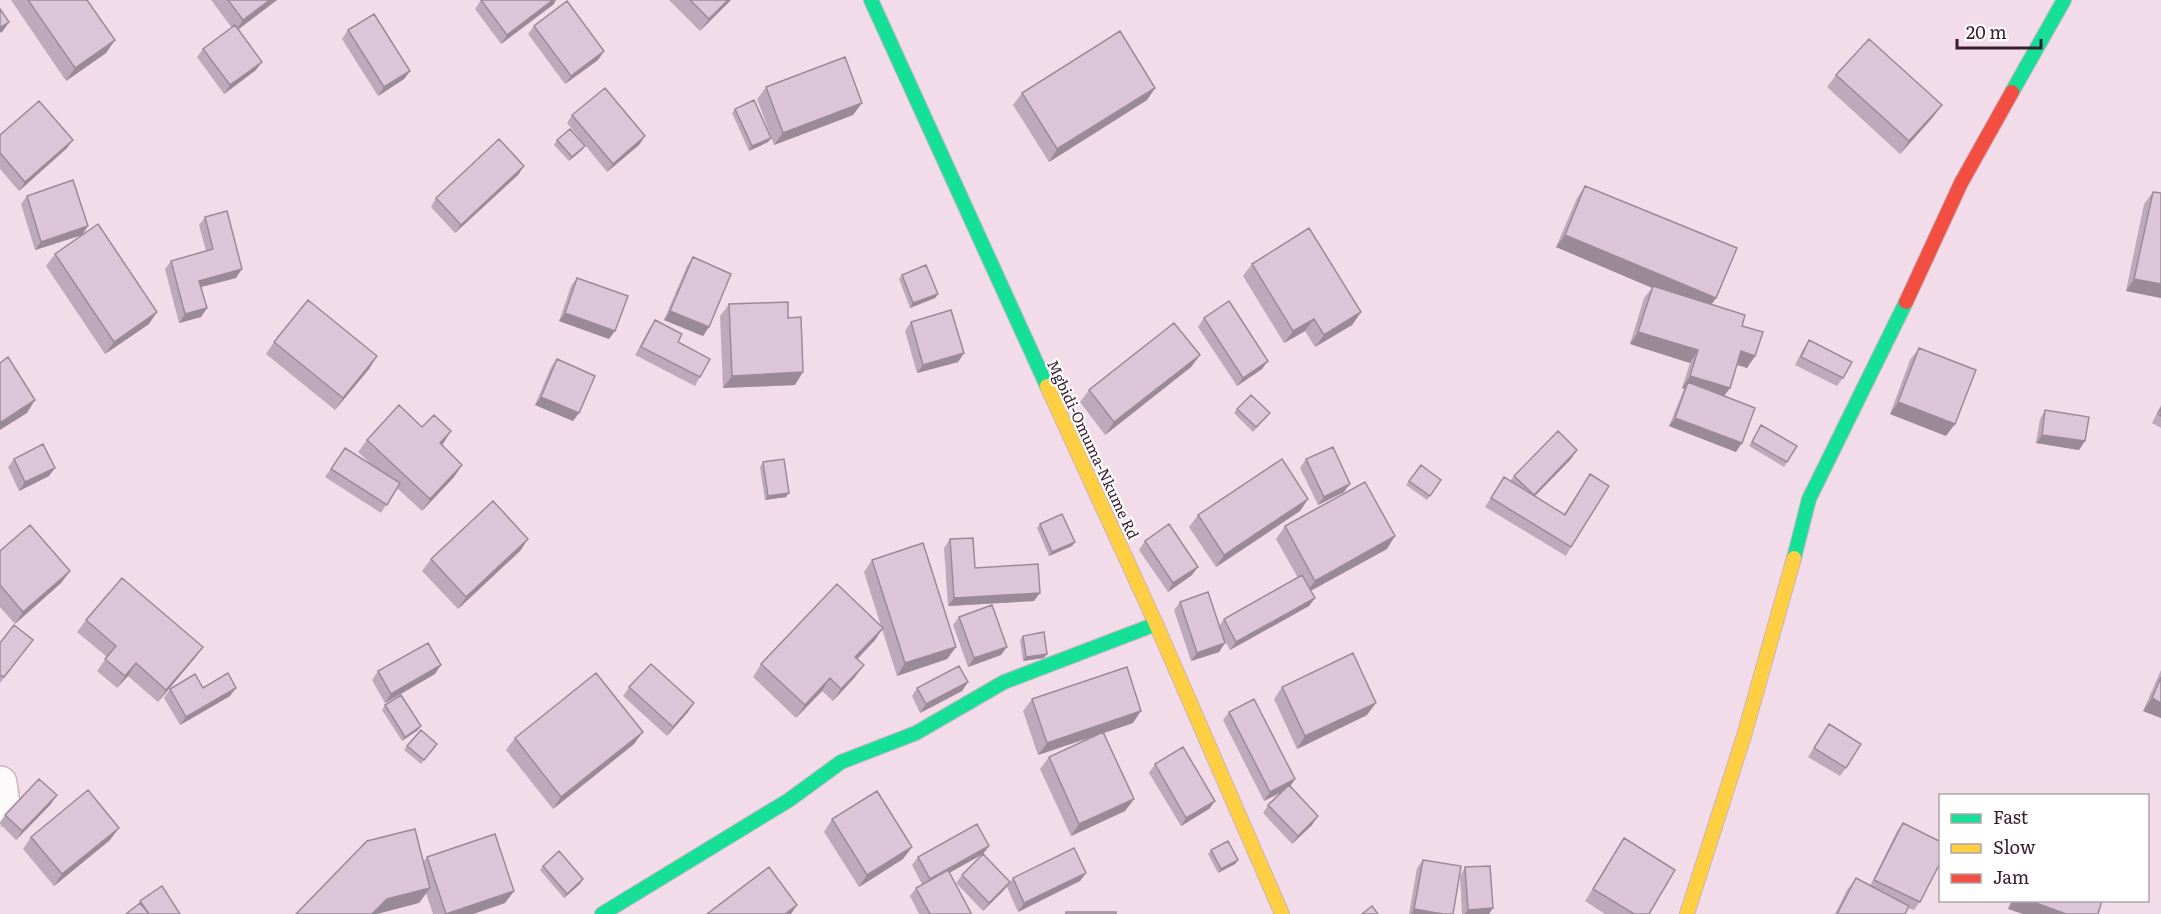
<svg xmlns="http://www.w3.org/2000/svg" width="2161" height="914" font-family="Literata,serif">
<rect width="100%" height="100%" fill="#f3dcea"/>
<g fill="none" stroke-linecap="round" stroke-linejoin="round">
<defs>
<path id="street" d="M0 783 3 804 0 809"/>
<path id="fast" d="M871 0 1047 386
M2012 92 2064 0
M1794 558 1809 499 1906 302
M602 914 789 800 841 762 916 733 1004 682 1156 624"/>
<path id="slow" d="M1047 386 1156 624 1282 914
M1687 914 1744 736 1794 558"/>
<path id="jam" d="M1906 302 1961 183 2012 92"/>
</defs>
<use href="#street" stroke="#cab4c2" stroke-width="36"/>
<use href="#fast" stroke="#cab4c2" stroke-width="16"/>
<use href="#slow" stroke="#cab4c2" stroke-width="16"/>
<use href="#jam" stroke="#cab4c2" stroke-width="16"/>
<use href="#street" stroke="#fdfafc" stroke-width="33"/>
<use href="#fast" stroke="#16e098" stroke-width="14"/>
<use href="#slow" stroke="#ffcf43" stroke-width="14"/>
<use href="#jam" stroke="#f24e42" stroke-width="14"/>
</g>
<path fill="#bda9bb" d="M11 0H87L115 40 106 53 66 81Z
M211 0H277L238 29 256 70 224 94 197 57 203 49 232 28Z
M481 0 554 4 501 44 475 9Z
M669 0H731L700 31Z
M534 26 604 51 598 60 565 84 528 34Z
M348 30 410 71 404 79 378 96 342 39Z
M1836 75 1933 117 1900 154 1827 87Z
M766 87 853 115 774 145 757 99Z
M1155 88 1147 100 1049 162 1013 105 1022 93Z
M735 109 771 138 768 142 749 151 732 113Z
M572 115 645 136 639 145 607 172 567 123Z
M0 135 67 148 19 191 0 169Z
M557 140 582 150 569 161 554 145Z
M524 166 518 175 455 233 431 207 436 198Z
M1585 186 1716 298 1711 305 1742 326 1755 356 1747 368 1737 365 1730 388 1724 396 1736 452 1669 426 1684 389 1682 388 1690 363 1630 344 1644 298 1652 288 1556 247 1577 198Z
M2153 192 2161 298 2126 291 2144 204Z
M27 196 88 226 82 235 35 250 21 204Z
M205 217 236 278 201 287 207 308 201 317 179 323 165 269 171 261 206 251 199 225Z
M55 254 149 324 105 354 46 266Z
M693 257 709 327 703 336 664 320 687 266Z
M1252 264 1361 312 1352 325 1315 347 1305 331 1284 343 1243 276Z
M902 275 938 294 935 298 910 308 899 279Z
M577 278 609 339 559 321 571 286Z
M729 304 795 385 723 388 720 316Z
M1204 318 1262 369 1237 386 1198 327Z
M655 320 678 342 700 377 695 386 635 355 649 329Z
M911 322 964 353 958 362 917 373 905 331Z
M1809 340 1843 378 1837 386 1795 365 1803 349Z
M274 342 377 356 369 369 335 410 266 354Z
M1919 348 1946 436 1890 414 1910 360Z
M1200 355 1191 367 1105 435 1080 402 1089 390Z
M557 359 573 421 535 405 551 367Z
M2161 405V428L2152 423Z
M1237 409 1267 417 1253 432 1234 413Z
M2045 410 2085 441 2079 450 2036 443 2040 419Z
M1761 425 1787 462 1784 467 1749 446Z
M367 440 441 445 462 465 454 477 422 511 397 488 381 513 325 477 345 448 372 465 358 452Z
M14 459 49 476 19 491 8 467Z
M1306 459 1344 492 1318 505 1300 468Z
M1571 459 1535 496 1564 514 1590 474 1571 547 1566 556 1485 507 1504 477 1510 481 1514 476Z
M763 462 786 497 765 500 760 467Z
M1421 465 1441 480 1427 500 1406 485Z
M1308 499 1300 511 1216 567 1189 527 1198 515Z
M1040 524 1075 542 1072 546 1049 556 1037 528Z
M1285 526 1387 549 1311 591 1315 598 1309 606 1230 650 1222 635 1225 643 1219 652 1191 661 1174 610 1180 602 1219 626 1224 619 1298 578 1276 539Z
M528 539 520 551 458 609 422 571 431 559Z
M950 539 975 568 1034 601 948 606 944 548Z
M1145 541 1192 575 1168 592 1139 550Z
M0 551 70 571 61 583 15 624 0 607Z
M872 560 956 647 947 659 897 676 882 629 875 640 857 659 855 677 833 701 822 691 796 718 753 677 761 664 881 626 864 572Z
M959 617 1001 655 968 667 953 625Z
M86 620 203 647 194 659 158 702 128 676 117 688 97 671 107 657 77 632Z
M1023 636 1044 658 1023 661 1020 640Z
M33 640 27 648 0 683V643Z
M2161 670V718L2143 711Z
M378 671 435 674 385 703 372 680Z
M968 682 962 691 920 713 912 696 917 688Z
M629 687 688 712 667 736 623 696Z
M1282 687 1367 715 1297 749 1274 699Z
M203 688 230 696 180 725 164 698 170 689Z
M1032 699 1133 723 1104 733 1134 799 1125 811 1071 836 1040 769 1049 757 1091 737 1038 755 1023 711Z
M385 705 421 726 418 730 402 741 382 710Z
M1229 712 1295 779 1290 787 1312 825 1292 844 1263 813 1268 805 1283 791 1264 801 1223 720Z
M1829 724 1846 768 1840 776 1808 757Z
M515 738 634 744 553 809 506 750Z
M437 744 421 764 404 750 407 746Z
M1155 764 1215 801 1209 809 1181 826 1149 773Z
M51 804 16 840 0 824V822L5 815Z
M832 819 903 859 859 887 824 832Z
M1903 823 1920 902 1914 910 1908 908 1905 914H1835L1847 890 1856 878 1870 886 1897 831Z
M31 837 110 840 54 886 23 849Z
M1624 838 1649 914H1605L1585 901Z
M989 846 983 854 949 873 971 913V914H919L910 896 916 888 922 884 912 865 918 857Z
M1211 850 1238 860 1235 864 1218 873 1208 854Z
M427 857 514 891 505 903 473 914H433L426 893 419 903 423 862Z
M1423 860 1460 876 1465 867 1489 914H1462L1460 876 1453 914H1409L1417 868Z
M543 866 580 884 564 898 540 870Z
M1086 873 1080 881 1018 912 1007 887 983 911 956 883 962 875 1010 882 1013 878Z
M2011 900H2102L2008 909Z"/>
<path fill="#9a8a98" d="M270 0H277L235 32 243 20Z
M553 0H556L554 4 501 44 507 35Z
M728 0H731L700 31 709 19Z
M9 22 3 31 0 33V28Z
M115 40 106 53 66 81 75 68Z
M604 51 598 60 565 84 571 76Z
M262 62 256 70 224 94 230 85Z
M410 71 404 79 378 96 384 87Z
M1155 88 1147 100 1049 162 1057 149Z
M862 103 853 115 774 145 783 133Z
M1942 105 1933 117 1900 154 1909 141Z
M645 136 639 145 607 172 613 164Z
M771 138 768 142 749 151 752 146Z
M73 140 67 148 19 191 25 182Z
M585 146 582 150 569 161 572 157Z
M524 166 518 175 455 233 461 225Z
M88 226 82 235 35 250 41 242Z
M1565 235 1716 298 1707 311 1556 247Z
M242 269 236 278 193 289 199 281Z
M2134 279 2161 284V298L2126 291Z
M938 294 935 298 910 308 913 303Z
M207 308 201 317 179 323 185 314Z
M670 311 709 327 703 336 664 320Z
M157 312 149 324 105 354 114 342Z
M1361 312 1352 325 1315 347 1324 335Z
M565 313 615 331 609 339 559 321Z
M1314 319 1305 331 1284 343 1293 331Z
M1638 332 1698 350 1690 363 1630 344Z
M1741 351 1755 356 1747 368 1732 363Z
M964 353 958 362 917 373 923 365Z
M1200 355 1191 367 1105 435 1114 422Z
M377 356 369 369 335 410 343 398Z
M1268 361 1262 369 1237 386 1243 378Z
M803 372 795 385 723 388 732 376Z
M1690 376 1730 388 1721 400 1688 382 1684 389 1682 388Z
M541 397 579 413 573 421 535 405Z
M35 400 27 413 0 430V423Z
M1898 402 1955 424 1946 436 1890 414Z
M1675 418 1742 443 1736 452 1669 426Z
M451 431 443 444 431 456 440 443Z
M2042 435 2085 441 2079 450 2036 443Z
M1577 450 1571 459 1528 503 1534 495Z
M462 465 454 477 422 511 430 499Z
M55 468 49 476 19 491 25 482Z
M1350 484 1344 492 1318 505 1324 497Z
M789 493 786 497 765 500 768 496Z
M1308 499 1300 511 1216 567 1224 555Z
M1395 536 1387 549 1306 593 1315 581Z
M528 539 520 551 458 609 466 597Z
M1075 542 1072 546 1049 556 1052 552Z
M1198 567 1192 575 1168 592 1173 583Z
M70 571 61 583 15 624 23 612Z
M1040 593 1034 601 948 606 954 598Z
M1315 598 1309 606 1230 650 1236 642Z
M883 628 875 640 847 670 855 657Z
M1225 643 1219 652 1191 661 1197 653Z
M203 647 194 659 158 702 166 690Z
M956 647 947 659 897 676 905 663Z
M1007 647 1001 655 968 667 974 658Z
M1047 654 1044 658 1023 661 1026 657Z
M136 663 128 676 117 688 125 676Z
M441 665 435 674 385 703 391 694Z
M864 665 855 677 833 701 841 689Z
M830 678 822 691 796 718 805 705Z
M968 682 962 691 920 713 926 704Z
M236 688 230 696 180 725 186 717Z
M2152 698 2161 703V718L2143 711Z
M694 703 688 712 667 736 673 727Z
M1376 703 1367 715 1297 749 1305 736Z
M1141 711 1133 723 1038 755 1047 743Z
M421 726 418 730 402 741 405 737Z
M643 732 634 744 553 809 561 797Z
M1295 779 1289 788 1264 801 1270 792Z
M57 795 51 804 16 840 22 831Z
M1134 799 1125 811 1071 836 1079 824Z
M1215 801 1209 809 1181 826 1186 818Z
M1318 816 1312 825 1292 844 1298 836Z
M119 828 110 840 54 886 62 874Z
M989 846 983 854 924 887 930 879Z
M912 847 903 859 859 887 867 875Z
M1238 860 1235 864 1218 873 1221 869Z
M1086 873 1080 881 1018 912 1024 903Z
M583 879 580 884 564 898 567 894Z
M1010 882 1004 890 983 911 989 903Z
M430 888 419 903 377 914H372L387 899Z
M514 891 505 903 473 914H446Z
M2014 900H2028L2066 914H2023L2008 909Z
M797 905 791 914H785Z
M1493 908 1489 914H1465L1468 910Z
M1414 909 1443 914H1411Z"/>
<path fill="#dcc5d9" stroke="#9a8a98" stroke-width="1.5" d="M28 0H87L115 40 75 68Z
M228 0H270L243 20Z
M481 0H553L507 35Z
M690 0H728L709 19Z
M567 1 604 51 571 76 534 26Z
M0 9 9 22 0 28Z
M374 14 410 71 384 87 348 30Z
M235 25 262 62 230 85 203 49Z
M1120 31 1155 88 1057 149 1022 93Z
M1869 39 1942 105 1909 141 1836 75Z
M845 57 862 103 783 133 766 87Z
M605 88 645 136 613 164 572 115Z
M754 100 771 138 752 146 735 109Z
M39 101 73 140 25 182 0 153V135Z
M570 129 585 146 572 157 557 140Z
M499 139 524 166 461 225 436 198Z
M73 180 88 226 41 242 27 196Z
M1585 186 1737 248 1716 298 1565 235Z
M2153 192 2161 193V284L2134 279Z
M227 211 242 269 199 281 207 308 185 314 171 261 213 249 205 217Z
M98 224 157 312 114 342 55 254Z
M1309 228 1361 312 1324 335 1314 319 1293 331 1252 264Z
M693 257 731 274 709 327 670 311Z
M926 265 938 294 913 303 902 275Z
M577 278 628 296 615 331 565 313Z
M1653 286 1745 315 1742 326 1763 332 1755 356 1741 351 1730 388 1690 376 1698 350 1638 332Z
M308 300 377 356 343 398 274 342Z
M1229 301 1268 361 1243 378 1204 318Z
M788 302V318L801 317 803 372 732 376 729 304Z
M951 310 964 353 923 365 911 322Z
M655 320 682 334 678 342 710 359 700 377 641 347Z
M1174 323 1200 355 1114 422 1089 390Z
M1809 340 1852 362 1843 378 1801 357Z
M1919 348 1976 370 1955 424 1898 402Z
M8 357 35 400 0 423V363Z
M557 359 595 376 579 413 541 397Z
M1688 382 1755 408 1742 443 1675 418Z
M1251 395 1270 413 1256 427 1237 409Z
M399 405 422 427 434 415 451 431 440 443 462 465 430 499 367 440Z
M2161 408V416L2158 414Z
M2045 410 2089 417 2085 441 2042 435Z
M1761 425 1797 446 1787 462 1752 442Z
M1558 431 1577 450 1534 495 1514 476Z
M43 444 55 468 25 482 14 459Z
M1333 447 1350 484 1324 497 1306 459Z
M345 448 400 483 387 505 331 469Z
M784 459 789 493 768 496 763 462Z
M1282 459 1308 499 1224 555 1198 515Z
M1421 465 1441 480 1430 496 1409 481Z
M1590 474 1609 486 1571 547 1491 498 1504 477 1565 515Z
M1365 482 1395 536 1315 581 1285 526Z
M493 501 528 539 466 597 431 559Z
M1062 514 1075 542 1052 552 1040 524Z
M1169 524 1198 567 1173 583 1145 541Z
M30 525 70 571 23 612 0 585V551Z
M973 538 975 568 1038 564 1040 593 954 598 950 539Z
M923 543 956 647 905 663 872 560Z
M1302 575 1315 598 1236 642 1224 619Z
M122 578 203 647 166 690 136 663 125 676 105 659 116 646 86 620Z
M837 584 883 628 855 657 864 665 841 689 830 678 805 705 761 664Z
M1208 592 1225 643 1197 653 1180 602Z
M992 605 1007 647 974 658 959 617Z
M14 625 33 640 4 677 0 675V643Z
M1044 632 1047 654 1026 657 1023 636Z
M428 643 441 665 391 694 378 671Z
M1353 653 1376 703 1305 736 1282 687Z
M651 664 694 703 673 727 629 687Z
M959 666 968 682 926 704 917 688Z
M1127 667 1141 711 1047 743 1032 699Z
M228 673 236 688 186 717 170 689 195 674 203 688Z
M596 673 643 732 561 797 515 738Z
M2161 677V703L2152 698Z
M401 695 421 726 405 737 385 705Z
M1254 699 1295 779 1270 792 1229 712Z
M1829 724 1861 744 1846 768 1814 748Z
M421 730 437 744 424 760 407 746Z
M1103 732 1134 799 1079 824 1049 757Z
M1183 747 1215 801 1186 818 1155 764Z
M39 779 57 795 22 831 5 815Z
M1289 785 1318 816 1298 836 1268 805Z
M88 790 119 828 62 874 31 837Z
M877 791 912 847 867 875 832 819Z
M1903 823 1941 842V861L1920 902 1874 880Z
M977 824 989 846 930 879 918 857Z
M415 829 430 888 387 899 372 914H296L367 841Z
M495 834 514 891 446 914 427 857Z
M1624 838 1675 870 1649 914H1634L1593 889Z
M1228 841 1238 860 1221 869 1211 850Z
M1074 848 1086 873 1024 903 1013 878Z
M559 851 583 879 567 894 543 866Z
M983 854 1010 882 989 903 962 875Z
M1423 860 1461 866 1453 914H1443L1414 909Z
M1490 866 1493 908 1468 910 1465 867Z
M769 867 797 905 785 914H707Z
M948 870 971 913 969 914H930L916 888Z
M1856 878 1909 906 1905 914H1837Z
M162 886 180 914H149L140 901Z
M2028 900H2102L2098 914H2066Z
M140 903 149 914H126Z
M1372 906 1378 914H1362Z
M1066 912H1116V914H1066Z"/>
<g text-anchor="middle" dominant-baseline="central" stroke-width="4.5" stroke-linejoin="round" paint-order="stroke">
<g font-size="15" fill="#381e2f" stroke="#fff">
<text transform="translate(1094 449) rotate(65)">Mgbidi-Omuma-Nkume Rd</text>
</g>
</g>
<rect x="1939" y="794" width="210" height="108" fill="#ffffff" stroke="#afa5ac" stroke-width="1.5"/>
<rect x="1951" y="814" width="30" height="9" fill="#16e098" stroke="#afa5ac" stroke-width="1.5"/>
<text x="1993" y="824" font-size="18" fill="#381e2f">Fast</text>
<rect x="1951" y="844" width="30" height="9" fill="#ffcf43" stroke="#afa5ac" stroke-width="1.5"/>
<text x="1993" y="854" font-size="18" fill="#381e2f">Slow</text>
<rect x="1951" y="874" width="30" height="9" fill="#f24e42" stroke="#afa5ac" stroke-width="1.5"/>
<text x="1993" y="884" font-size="18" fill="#381e2f">Jam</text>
<path d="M1957 39v9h84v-9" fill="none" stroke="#381e2f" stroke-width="3"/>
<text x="1966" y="39" font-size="18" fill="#381e2f" stroke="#ffffff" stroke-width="4.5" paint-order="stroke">20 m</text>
</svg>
